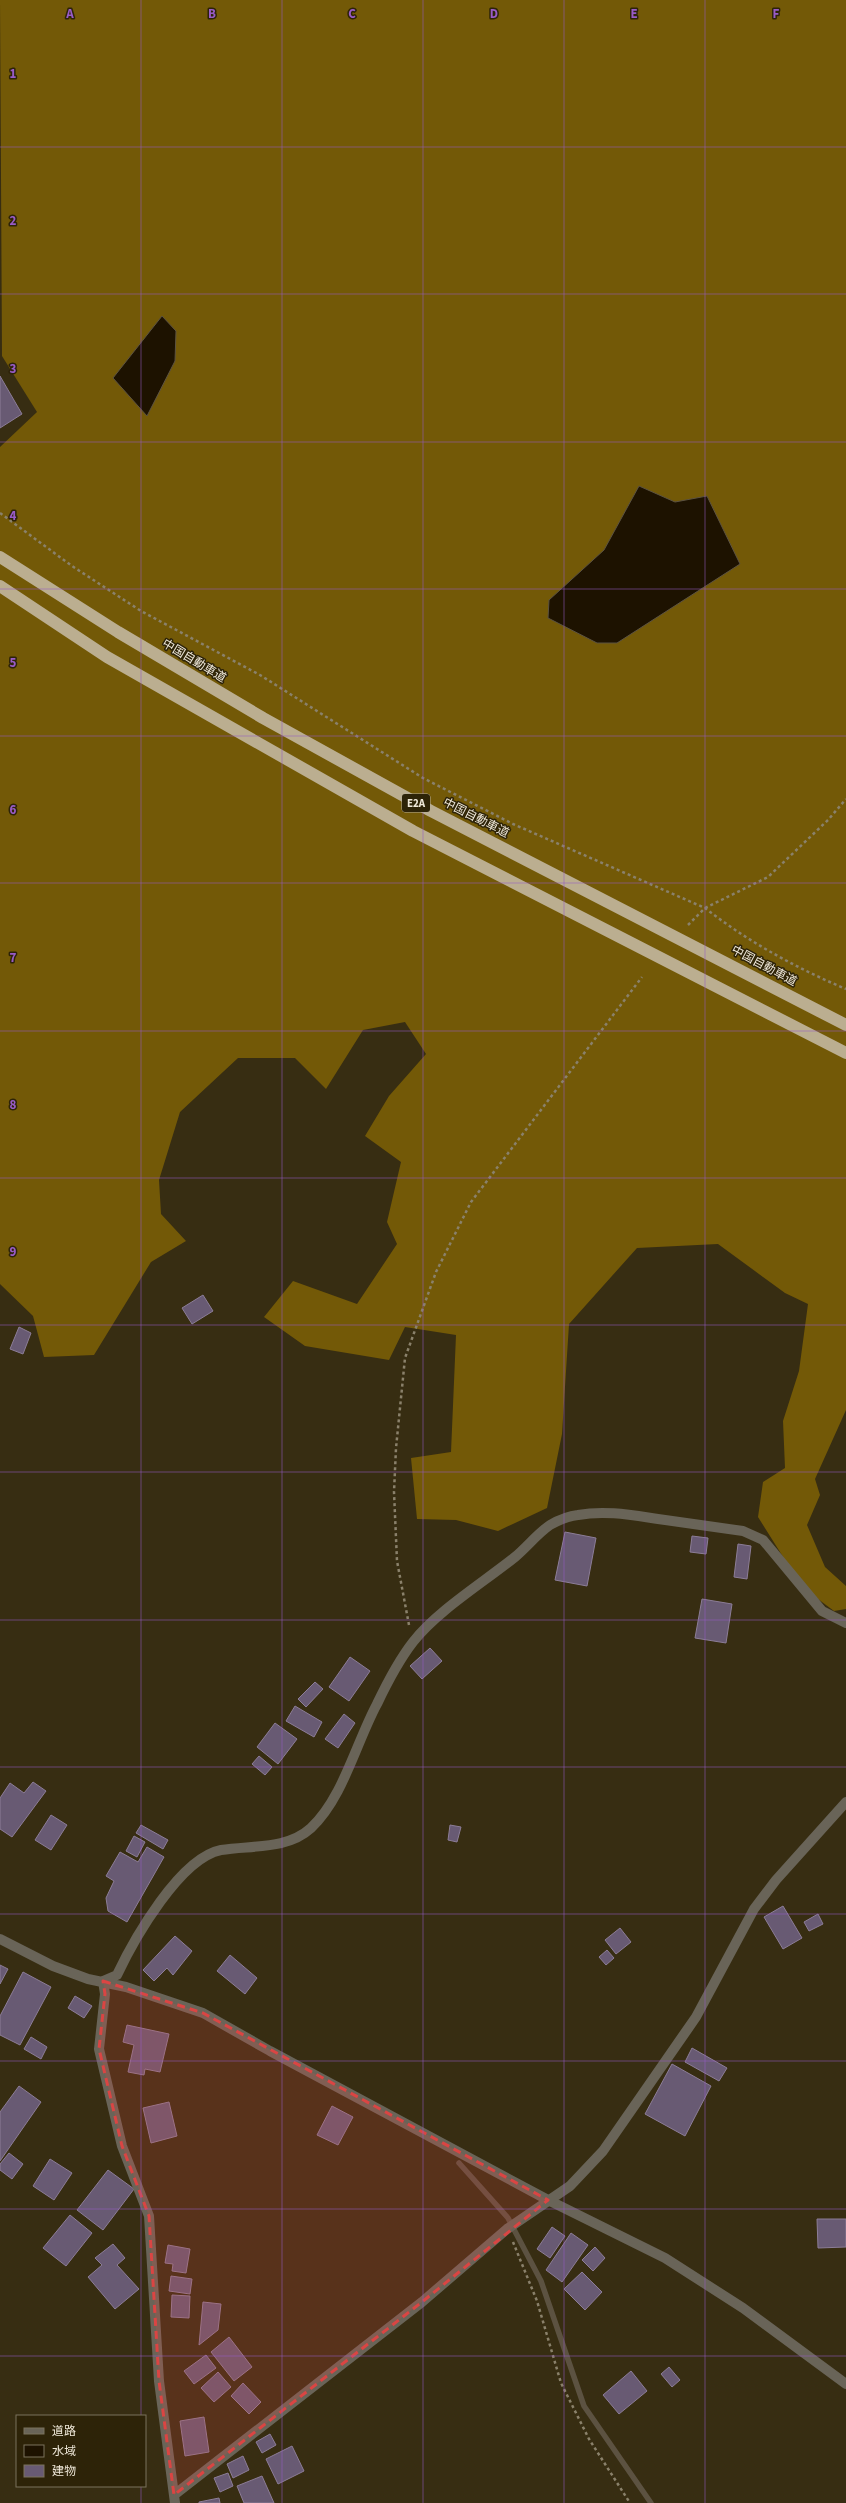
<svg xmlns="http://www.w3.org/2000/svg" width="846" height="2503" font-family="'Source Sans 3','Noto Sans JP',sans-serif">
<rect width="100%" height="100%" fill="#372d12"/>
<path fill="#735907" d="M0 0H846V1410L815 1479 820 1495 807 1525 825 1567 846 1586V1609L834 1611 802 1587 758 1517 763 1482 785 1468 783 1421 799 1371 808 1304 785 1293 718 1244 637 1248 569 1324 562 1434 547 1508 498 1531 456 1520 417 1519 411 1458 451 1452 456 1335 405 1327 389 1360 305 1346 264 1317 293 1281 357 1304 397 1244 387 1222 401 1162 365 1136 389 1096 426 1054 405 1022 363 1030 326 1089 295 1058H238L180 1112 159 1180 161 1214 186 1241 151 1262 94 1355 44 1357 33 1316 0 1284V447L37 412 2 356Z"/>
<path fill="#1d1200" stroke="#5c5241" d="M162 316 176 331 175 361 147 416 113 378Z
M639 486 675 502 707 496 740 564 617 643H597L548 618 549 600 604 550Z"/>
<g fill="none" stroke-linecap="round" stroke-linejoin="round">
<path stroke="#5c5241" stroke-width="5.5" d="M459 2163 508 2218 541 2281 584 2406 651 2503"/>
</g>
<path fill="#685a73" stroke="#8c7d97" d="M0 376 22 414 0 428Z
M203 1295 213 1311 192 1324 182 1308Z
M19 1327 31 1333 23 1354 10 1349Z
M565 1532 596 1538 587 1586 555 1580Z
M692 1536 708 1538 706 1554 690 1552Z
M738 1544 751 1546 747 1579 734 1577Z
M702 1599 732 1604 726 1643 695 1638Z
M430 1648 442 1661 422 1679 410 1666Z
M350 1657 370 1671 349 1701 329 1687Z
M315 1682 323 1689 306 1707 298 1699Z
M295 1706 322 1722 314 1737 286 1721Z
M344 1714 355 1723 338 1748 325 1739Z
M275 1723 297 1739 278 1764 257 1747Z
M259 1756 272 1767 265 1775 252 1764Z
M33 1782 46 1791 12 1837 0 1829V1798L10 1783 24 1793Z
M51 1815 67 1825 51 1850 35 1840Z
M141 1825 168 1840 163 1849 136 1833Z
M450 1825 461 1827 457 1842 448 1840Z
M134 1836 145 1842 137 1857 126 1851Z
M147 1847 164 1857 127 1922 108 1911 106 1898 114 1881 106 1876 120 1852 138 1862Z
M783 1906 802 1938 783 1949 764 1917Z
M818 1914 823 1924 809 1931 804 1922Z
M620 1928 631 1942 616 1954 605 1940Z
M175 1936 192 1951 173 1975 167 1968 154 1981 143 1970Z
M607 1950 614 1958 606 1965 599 1957Z
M230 1955 257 1978 245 1994 217 1971Z
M0 1965 8 1969 0 1984Z
M23 1972 51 1987 20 2045 0 2035V2016Z
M75 1996 92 2006 84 2018 68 2008Z
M127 2025 169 2034 160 2072 145 2069 144 2075 128 2072 134 2045 123 2042Z
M31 2037 47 2047 41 2059 24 2049Z
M692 2048 727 2068 719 2081 685 2062Z
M672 2064 711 2086 685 2136 645 2114Z
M19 2086 41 2102 0 2161V2112Z
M169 2102 177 2136 151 2143 143 2108Z
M332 2106 353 2117 338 2145 317 2135Z
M9 2153 23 2164 12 2179 0 2170V2164Z
M50 2159 72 2173 54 2200 33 2186Z
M108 2170 134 2189 103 2230 77 2210Z
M70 2215 92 2233 66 2266 43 2248Z
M817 2219H846V2247L818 2248Z
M552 2227 565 2236 550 2258 537 2249Z
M571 2233 588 2245 562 2282 546 2270Z
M113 2244 125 2258 117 2265 139 2289 115 2309 88 2277 102 2265 95 2258Z
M168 2245 190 2249 186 2273 172 2271 173 2264 165 2263Z
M595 2247 605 2258 593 2271 582 2260Z
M582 2272 602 2292 585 2310 564 2289Z
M171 2276 192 2279 190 2294 169 2291Z
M172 2295 190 2296 189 2318 171 2317Z
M203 2302 221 2304 218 2330 199 2345Z
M229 2337 252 2367 234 2381 211 2352Z
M206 2355 216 2368 194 2384 184 2371Z
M669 2367 680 2380 672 2387 661 2374Z
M631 2371 647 2391 619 2414 603 2395Z
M218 2372 231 2387 214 2402 201 2388Z
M243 2383 261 2402 249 2414 231 2396Z
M204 2417 209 2452 185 2456 180 2421Z
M270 2434 276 2445 262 2453 256 2442Z
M292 2446 304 2471 278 2484 266 2459Z
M243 2456 249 2470 233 2478 227 2464Z
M228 2473 233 2486 220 2492 214 2478Z
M262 2476 274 2503H244L237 2486Z
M219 2498 220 2503H199V2502Z"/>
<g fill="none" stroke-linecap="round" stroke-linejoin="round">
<path stroke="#8a816b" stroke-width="2.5" stroke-dasharray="3 3" stroke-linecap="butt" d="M0 513 72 566 141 611 260 675 423 778 513 824 705 908C747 941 796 968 846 989
M688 925 705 908 768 877 828 820 846 799
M409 1625 397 1561 394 1492 396 1448 405 1358 436 1272 471 1202 642 977
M513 2242 537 2301 561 2383 589 2439 630 2503"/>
<path stroke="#696458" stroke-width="10" d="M0 1939 53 1966 88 1979 126 1987 203 2013 270 2051 548 2200 665 2258 743 2308 846 2384
M103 1981 117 1975C134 1939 180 1858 221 1850 251 1845 287 1850 311 1828 343 1798 356 1743 377 1704 387 1683 399 1660 413 1642 437 1611 484 1582 515 1557 527 1547 537 1534 550 1525 557 1521 569 1516 578 1515 605 1510 631 1515 658 1519 686 1523 715 1527 743 1531L763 1540 822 1611 846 1623
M103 1981 105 1994 99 2049 122 2146 149 2216 159 2381 175 2503
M174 2495 422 2302 507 2229 570 2186 603 2151 696 2017 754 1909 776 1880 846 1802"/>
<path stroke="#bbae90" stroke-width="12" d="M0 557 118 632 263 718 431 811 846 1025
M0 586 107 657 413 831 846 1053"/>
</g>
<path fill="#da4543" fill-opacity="0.2" stroke="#da4543" stroke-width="3" stroke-dasharray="8 5" stroke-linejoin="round" d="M103 1981 203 2013 548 2200 422 2302 174 2495 159 2381 149 2216 122 2146 99 2049 105 1994Z"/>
<path fill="none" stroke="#985bc6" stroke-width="1" stroke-opacity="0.55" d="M141 0V2416M282 0V2503M423 0V2503M564 0V2503M705 0V2503M0 147H846M0 294H846M0 442H846M0 589H846M0 736H846M0 883H846M0 1031H846M0 1178H846M0 1325H846M0 1472H846M0 1620H846M0 1767H846M0 1914H846M0 2061H846M0 2209H846M0 2356H846M141 2486V2503"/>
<g text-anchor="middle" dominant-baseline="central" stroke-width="3" stroke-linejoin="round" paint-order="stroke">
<rect fill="#2d2308" stroke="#b5ad9a" stroke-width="1" x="402" y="794" width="28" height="18" rx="3"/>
<g font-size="11" font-weight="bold" fill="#efe8d9">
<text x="416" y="803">E2A</text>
</g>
<g font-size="12" fill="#efe8d9" stroke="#2d2308">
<text transform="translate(194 661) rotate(31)">中国自動車道</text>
<text transform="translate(476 818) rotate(27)">中国自動車道</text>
<text transform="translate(764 966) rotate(28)">中国自動車道</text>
</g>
</g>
<g font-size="13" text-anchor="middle" font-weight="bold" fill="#985bc6" stroke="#2d2308" stroke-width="3" stroke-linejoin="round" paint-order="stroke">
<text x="70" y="18">A</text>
<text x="212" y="18">B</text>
<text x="352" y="18">C</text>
<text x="494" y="18">D</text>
<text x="634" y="18">E</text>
<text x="776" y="18">F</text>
<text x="13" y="78">1</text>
<text x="13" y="225">2</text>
<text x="13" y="373">3</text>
<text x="13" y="520">4</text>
<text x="13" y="667">5</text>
<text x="13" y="814">6</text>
<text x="13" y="962">7</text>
<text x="13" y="1109">8</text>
<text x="13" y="1256">9</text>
</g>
<rect x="16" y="2415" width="130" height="72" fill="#2d2308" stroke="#7b725c"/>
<rect x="24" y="2428" width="20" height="6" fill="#696458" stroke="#7b725c"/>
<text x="52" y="2435" font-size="12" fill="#efe8d9">道路</text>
<rect x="24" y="2445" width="20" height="12" fill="#1d1200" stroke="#7b725c"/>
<text x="52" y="2455" font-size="12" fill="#efe8d9">水域</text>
<rect x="24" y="2465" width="20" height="12" fill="#685a73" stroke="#7b725c"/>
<text x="52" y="2475" font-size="12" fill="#efe8d9">建物</text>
</svg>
